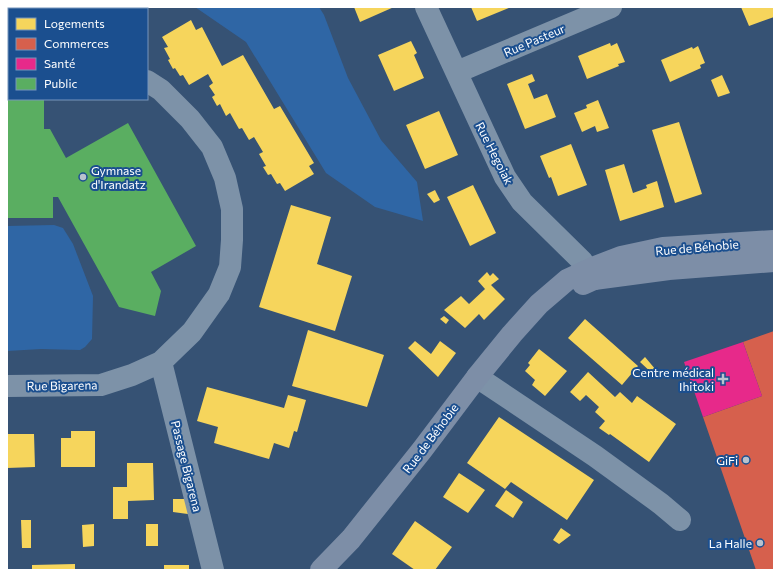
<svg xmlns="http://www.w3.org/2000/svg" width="781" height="577" font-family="Commissioner,sans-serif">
<rect width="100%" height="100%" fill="#365274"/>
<path fill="#2f66a5" d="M195 7H319L324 15 348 78 381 140 417 182 423 221 375 207 326 173 246 42Z
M54 225 63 228 73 244 93 296 92 339 85 347 80 350 41 349 7 351V226Z"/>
<path fill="#f6d55c" d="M78 7H118L117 9H83Z
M354 7H394L360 22Z
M471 7H511L477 21Z
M741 7H774V17L749 26Z
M191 20 196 30 202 27 222 66 243 55 274 109 280 106 314 163 309 166 314 174 285 191 280 183 277 184 271 174 268 175 263 167 266 166 259 154 263 152 254 137 249 140 242 128 239 129 230 113 226 116 220 104 217 106 212 97 215 95 209 86 213 83 208 74 189 85 183 75 180 76 175 68 173 69 168 60 170 59 164 48 168 47 162 37Z
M411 41 417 53 414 55 424 78 394 91 378 55Z
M610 43 611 46 617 43 625 62 618 64 619 66 587 79 578 56Z
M698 46 705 63 700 65 701 68 670 82 661 60 692 47 693 49Z
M532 74 535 81 528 84 534 99 547 94 556 117 525 129 507 84Z
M722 75 730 93 718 97 711 80Z
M598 100 609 128 597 132 595 126 582 132 574 113 587 108 586 105Z
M439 111 458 155 425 169 406 125Z
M679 122 702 194 675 203 652 130Z
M571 144 587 185 558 196 551 177 549 178 540 156Z
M624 164 633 193 647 188 646 185 657 181 664 207 620 221 605 170Z
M473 185 496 233 470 246 447 197Z
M435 190 440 200 434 203 427 194Z
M291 205 331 217 317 264 352 276 335 331 259 307Z
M487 272 490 276 493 273 499 279 491 285 505 299 484 320 479 314 465 328 444 310 461 296 469 304 485 289 478 281Z
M444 316 449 320 446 324 440 319Z
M585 319 638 366 622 385 568 338Z
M308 330 384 355 367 407 292 386Z
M415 341 431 354 440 341 456 353 438 377 408 348Z
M539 349 567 371 545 396 532 385 535 380 525 371 530 365 528 363Z
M645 357 656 370 653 374 640 362Z
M588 372 615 397 620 392 632 403 637 396 676 424 649 462 610 434 609 435 599 428 605 421 595 412 599 407 586 395 580 401 570 392Z
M207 387 284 408 288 395 306 400 297 432 294 431 289 448 274 443 269 459 214 443 218 427 197 421Z
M499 417 594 480 567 520 511 482 505 489 467 463Z
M71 431H95V467H61V438H71Z
M7 434H34L35 467 7 468Z
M127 463H153L154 500 128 501V519H113V487H127Z
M459 473 485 490 468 513 443 497Z
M506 490 523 502 513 518 495 506Z
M173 499H191L195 515 173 512Z
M21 520H31V548H22Z
M415 521 452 547 435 570H415L392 554Z
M94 524V546L83 547 82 525Z
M146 524H158V546H146Z
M561 528 571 535 559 544 553 540Z
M75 564V570H32V565Z
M164 565H189V570H164Z"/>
<path fill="#d6604d" d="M774 331V570H756L703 417 762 396 743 342Z"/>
<path fill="#e7298a" d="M743 342 762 396 703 417 684 362Z"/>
<path fill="#5aae61" d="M7 76H9V99H44V129H50L66 158 128 123 196 246 151 272 161 291 155 316 119 307 58 197H53V218H7Z"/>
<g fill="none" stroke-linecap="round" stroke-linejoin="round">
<path stroke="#7d92a8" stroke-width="22" d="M426 7 505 177 522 202 582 261 594 279
M7 26 9 27
M457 72 611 7
M161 362 213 570
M477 377 595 456 661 504 680 520
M7 386 101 385 132 375 161 362 192 332 219 294 230 267 232 240V209L225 178 212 147 190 119 161 90 147 81"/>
<path stroke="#7d8ea7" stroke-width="22" d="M583 284 594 279 669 269 774 261
M321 570 351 539 422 450 477 377 512 334 539 304 567 280 595 267 621 257 663 248 774 241"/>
</g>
<g fill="#b9c2ce" stroke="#1b4f8f" stroke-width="1.5">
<circle cx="83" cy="177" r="4"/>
<path d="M721 373h4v4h4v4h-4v4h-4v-4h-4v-4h4z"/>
<circle cx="746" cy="460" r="4"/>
<circle cx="760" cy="543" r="4"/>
</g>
<g text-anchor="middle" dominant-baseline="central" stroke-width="4" stroke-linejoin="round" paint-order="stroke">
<g font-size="12" fill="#fff" stroke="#1b4f8f">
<text transform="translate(534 40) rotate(-23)">Rue Pasteur</text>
<text transform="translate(495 153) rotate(63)">Rue Hegoiak</text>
<text transform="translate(697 247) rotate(-5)">Rue de Béhobie</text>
<text transform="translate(62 385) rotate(-1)">Rue Bigarena</text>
<text transform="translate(430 438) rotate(-53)">Rue de Béhobie</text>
<text transform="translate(187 466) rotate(76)">Passage Bigarena</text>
</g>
<g font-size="12" fill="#fff" stroke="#1b4f8f" text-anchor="end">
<text x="91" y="170" text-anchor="start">Gymnase<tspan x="91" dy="14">d'Irandatz</tspan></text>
<text x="714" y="372">Centre médical<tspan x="714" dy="14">Ihitoki</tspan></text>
<text x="738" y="460">GiFi</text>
<text x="752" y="543">La Halle</text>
</g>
</g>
<rect width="781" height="577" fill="none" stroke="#ffffff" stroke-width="16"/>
<rect x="8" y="8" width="140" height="92" fill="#1b4f8f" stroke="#7695bc"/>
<rect x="16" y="18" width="20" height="12" fill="#f6d55c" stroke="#7695bc"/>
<text x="44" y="28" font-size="12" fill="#ffffff">Logements</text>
<rect x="16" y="38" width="20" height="12" fill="#d6604d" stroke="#7695bc"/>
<text x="44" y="48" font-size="12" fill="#ffffff">Commerces</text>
<rect x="16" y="58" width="20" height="12" fill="#e7298a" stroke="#7695bc"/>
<text x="44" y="68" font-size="12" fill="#ffffff">Santé</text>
<rect x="16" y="78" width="20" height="12" fill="#5aae61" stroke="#7695bc"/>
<text x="44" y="88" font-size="12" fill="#ffffff">Public</text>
</svg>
